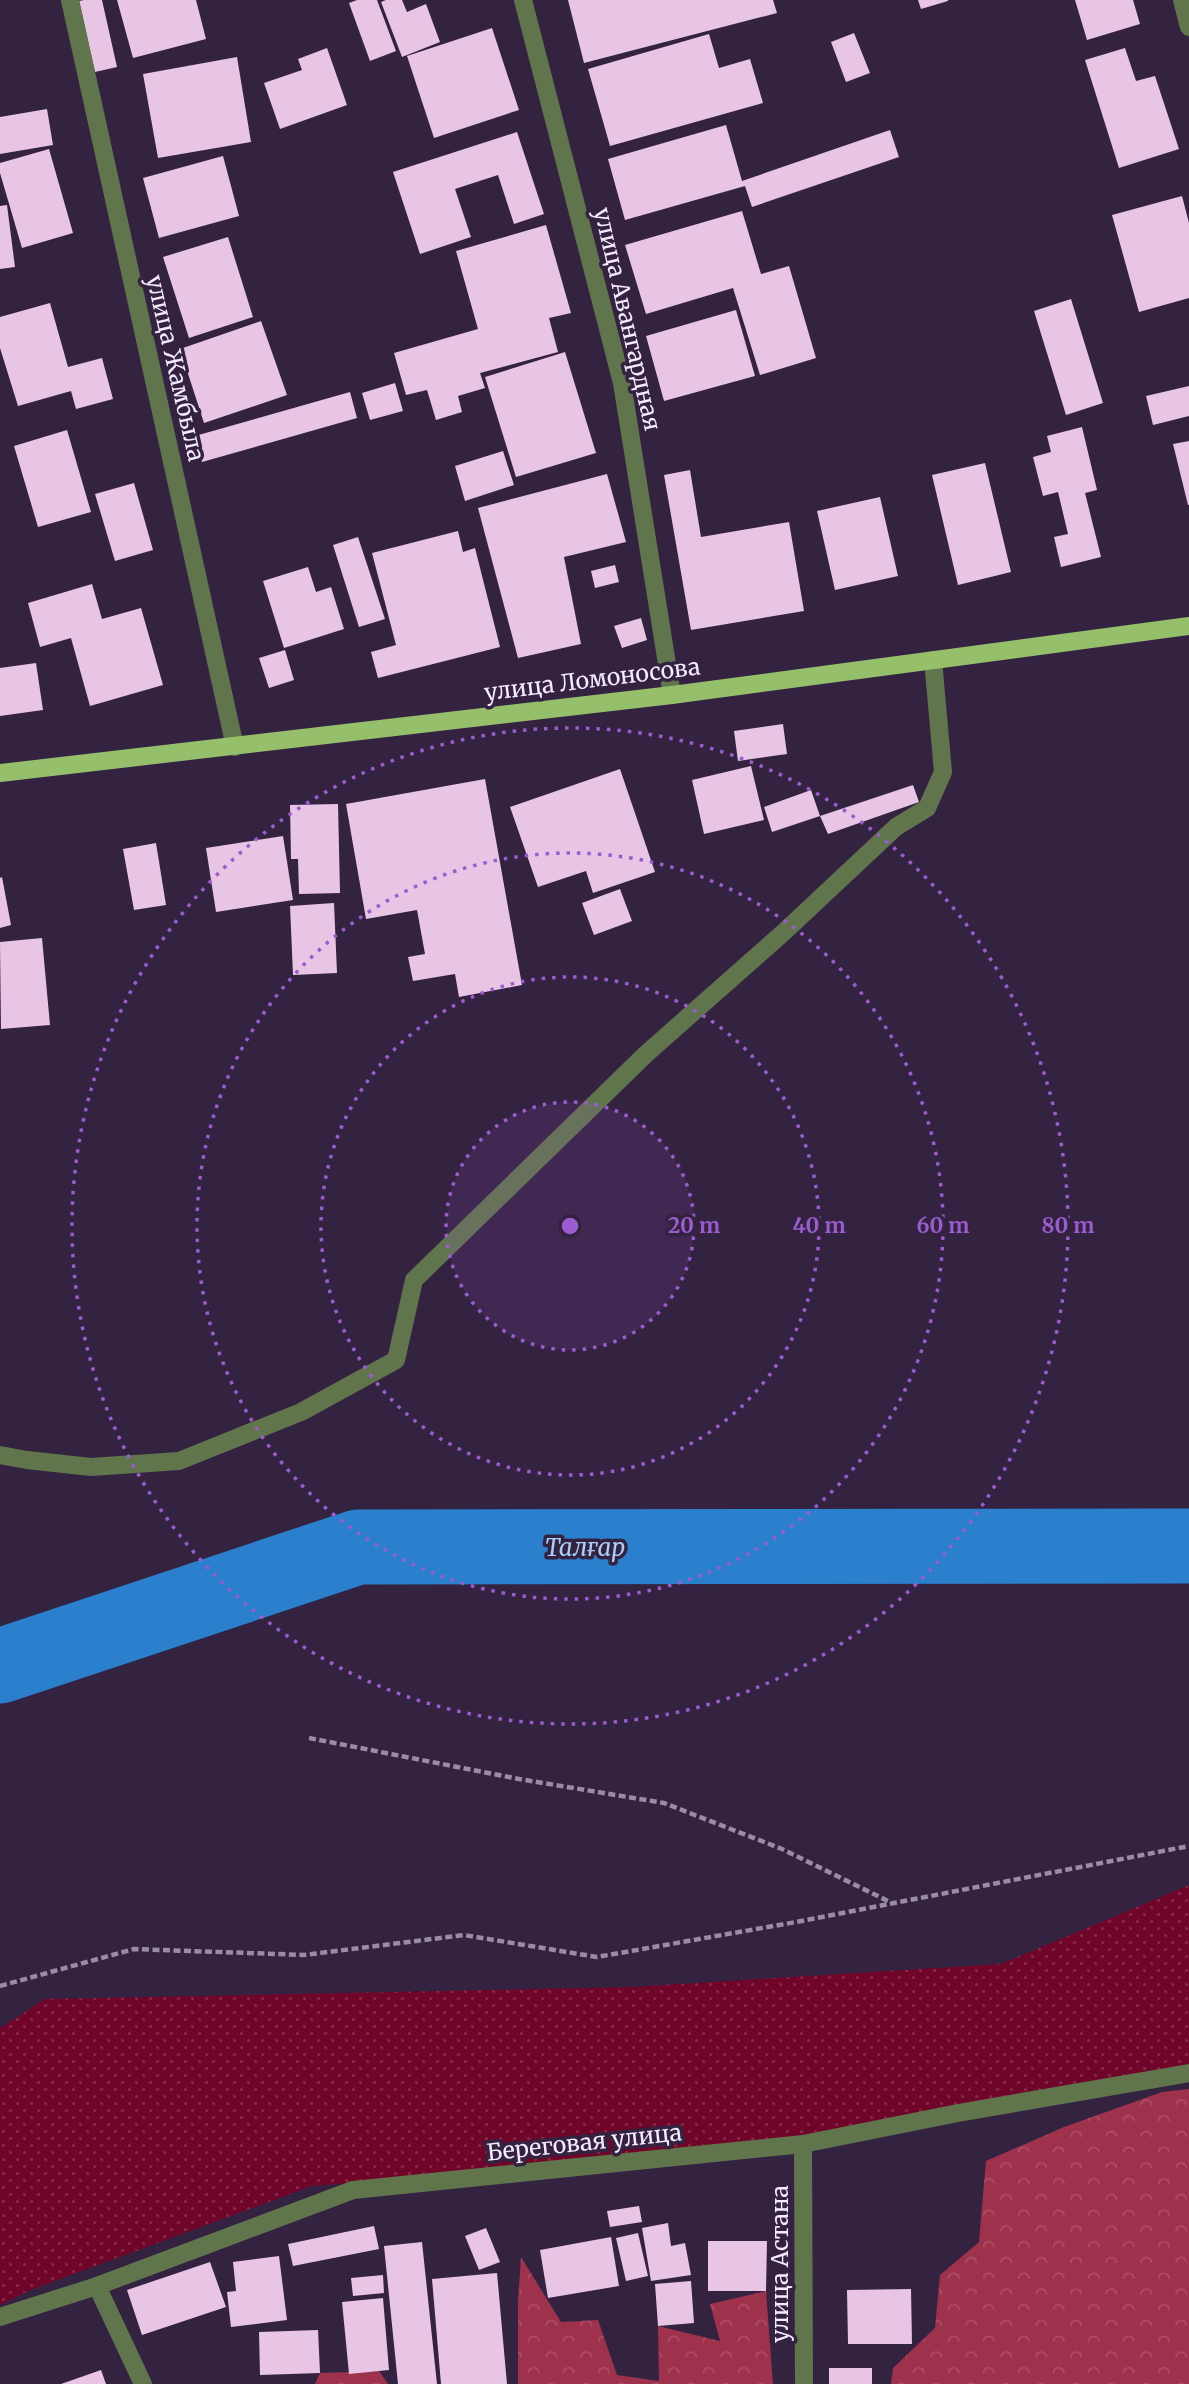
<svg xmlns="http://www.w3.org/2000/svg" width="1189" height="2384" font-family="Merriweather,serif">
<defs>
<pattern id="grass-dots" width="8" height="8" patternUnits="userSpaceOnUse" patternTransform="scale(1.75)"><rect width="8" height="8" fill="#6f062a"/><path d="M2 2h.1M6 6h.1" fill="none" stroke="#842a4a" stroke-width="1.8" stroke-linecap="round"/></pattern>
<pattern id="forest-crowns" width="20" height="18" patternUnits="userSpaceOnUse" patternTransform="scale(1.75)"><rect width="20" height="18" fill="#9e314b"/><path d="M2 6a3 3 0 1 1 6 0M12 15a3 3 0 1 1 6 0" fill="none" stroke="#ac4f66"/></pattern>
</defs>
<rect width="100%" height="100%" fill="#342241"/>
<path fill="url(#grass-dots)" d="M1189 1885V2073L958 2113 610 2164 312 2186 33 2289 0 2305V2028L45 1999 630 1987 1001 1964Z"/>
<path fill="url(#forest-crowns)" d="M1189 2089V2384H891L893 2368 935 2328 940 2275 979 2242 986 2161 1064 2127 1162 2092Z
M521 2257 561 2322 598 2320 617 2375 659 2381 658 2326 720 2341 710 2304 766 2291 773 2384H518V2301Z
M379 2371 388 2384H315L320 2373Z"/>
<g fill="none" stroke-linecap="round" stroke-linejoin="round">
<path stroke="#2b80ce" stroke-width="75" d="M0 1666 358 1547 1189 1546"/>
</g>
<path fill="#e9c5e5" d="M84 0H102L117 67 95 72 79 1Z
M117 0H196L206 39 133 58Z
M357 0H377L396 51 370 61 349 3Z
M386 0H402L407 12 426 4 440 42 402 57 381 2Z
M568 0H773L777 13 584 63Z
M918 0H948V1L921 9Z
M1075 0H1133L1140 24 1087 40Z
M492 28 519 110 434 138 407 56Z
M854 33 870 73 846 82 831 42Z
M709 34 719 68 750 59 763 103 610 146 588 69Z
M327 48 347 105 280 129 264 83 302 70 298 59Z
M1125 48 1136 81 1155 76 1179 149 1119 168 1085 60Z
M237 57 251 142 158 158 143 74Z
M47 109 53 145 0 154V117Z
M726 125 742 181 890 130 899 157 752 207 745 186 625 220 608 159Z
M517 132 544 214 514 224 498 175 455 189 471 237 420 254 393 172Z
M49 149 73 233 22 248 0 173V163Z
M223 156 239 216 159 238 143 178Z
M1182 196 1189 223V298L1139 312 1112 215Z
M7 205 15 267 0 269V206Z
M742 211 761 274 789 266 816 358 760 375 733 288 646 314 625 245Z
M546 225 571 313 549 318 558 352 480 373 485 388 458 396 462 412 436 420 427 390 406 395 394 353 478 329 456 251Z
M228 237 253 317 189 338 163 257Z
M1071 299 1103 403 1066 415 1034 311Z
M50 303 68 367 102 358 113 399 76 409 71 391 18 406 0 348V317Z
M736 310 755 376 664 401 646 336Z
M261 321 287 395 204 423 180 349Z
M565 352 596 453 516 477 485 377Z
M395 383 403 411 370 420 362 393Z
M1189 386V416L1153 425 1146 396Z
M350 392 357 418 202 462 195 436Z
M1082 427 1097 490 1085 493 1101 557 1061 567 1054 537 1068 534 1058 492 1043 496 1033 457 1051 452 1047 436Z
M67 430 91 512 38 527 14 446Z
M1189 441V505H1188L1173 444Z
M503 451 514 485 465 501 455 466Z
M985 463 1011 572 958 585 932 475Z
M690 470 701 537 789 522 804 611 691 630 664 475Z
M607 474 626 542 564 557 581 644 518 658 478 508Z
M134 483 153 550 115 561 95 494Z
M880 497 898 576 835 590 817 511Z
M458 531 463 552 475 548 500 647 378 678 371 652 396 645 372 553Z
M358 537 385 619 359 627 333 545Z
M615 565 619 582 595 588 591 571Z
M308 567 316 592 331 587 344 629 284 648 263 581Z
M92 584 102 619 141 608 163 685 90 706 71 638 40 647 28 603Z
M641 618 647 640 622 648 614 626Z
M285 650 294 680 269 688 259 658Z
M36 663 43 710 0 716V668Z
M783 724 787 754 738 761 734 731Z
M751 766 764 820 704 834 692 780Z
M620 769 655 872 593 893 586 871 538 887 510 807Z
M485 779 522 985 459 997 455 974 413 981 408 957 425 954 417 910 366 919 346 804Z
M913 785 919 802 828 834 820 816Z
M811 790 820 816 772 832 764 807Z
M338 804 340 893 299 894 298 859H291L290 805Z
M283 836 293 900 216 912 206 848Z
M156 843 166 905 134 910 123 849Z
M2 877 11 925 0 928V878Z
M620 889 632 921 594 935 582 903Z
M334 903 337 973 293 975 290 906Z
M42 938 50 1025 1 1029 0 942Z
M639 2206 642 2222 610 2227 607 2211Z
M668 2223 671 2246 685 2243 691 2275 651 2281 642 2228Z
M374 2226 379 2249 293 2266 288 2244Z
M486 2228 500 2262 479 2270 465 2236Z
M638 2233 648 2276 626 2281 616 2238Z
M611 2237 619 2286 548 2298 540 2250Z
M708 2241H767L766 2291H708Z
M422 2242 437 2384H398L384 2246Z
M279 2256 287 2320 231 2327 227 2292 236 2291 233 2262Z
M210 2262 226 2307 142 2335 127 2290Z
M497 2273 507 2384H441L432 2279Z
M383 2275 384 2293 353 2296 351 2278Z
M691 2281 694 2323 658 2326 655 2284Z
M911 2289 912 2344H848L847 2290Z
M383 2298 389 2370 349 2374 342 2302Z
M318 2330 320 2373 260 2375 259 2332Z
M829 2368H872V2384H829Z
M101 2370 106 2384H61Z"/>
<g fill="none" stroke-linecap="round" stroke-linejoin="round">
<path stroke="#9a8ca5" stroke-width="4.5" stroke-dasharray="7 3.5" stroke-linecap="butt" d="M309 1738 519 1779 664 1803 782 1849 892 1903
M0 1986 134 1949 304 1955 464 1935 597 1957 796 1922 1189 1846"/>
<path stroke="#61754d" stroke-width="18" d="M70 0 235 747
M523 0 622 383 672 695
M1182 0 1189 27
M0 1455 27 1460 91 1467 179 1461 301 1412 396 1360 414 1280 646 1054 784 932 896 827 927 808 943 772 933 660
M803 2144 804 2384
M97 2286 143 2384
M0 2317 97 2286 353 2190 803 2144 958 2113 1189 2073"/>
<path stroke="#95bf6a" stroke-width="18" d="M0 773 672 695 1189 626"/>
</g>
<circle cx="570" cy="1226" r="124" fill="#9a5ccf" fill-opacity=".12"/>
<g fill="none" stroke="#9a5ccf" stroke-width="3.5" stroke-dasharray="3.5 7">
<circle cx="570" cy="1226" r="124"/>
<circle cx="570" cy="1226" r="249"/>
<circle cx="570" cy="1226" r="373"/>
<circle cx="570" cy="1226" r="498"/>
</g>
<g text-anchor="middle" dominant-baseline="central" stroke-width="7" stroke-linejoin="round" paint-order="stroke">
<g font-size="23" fill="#f5eafe" stroke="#342241">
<text transform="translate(628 319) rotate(77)">улица Авангардная</text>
<text transform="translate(176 368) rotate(77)">улица Жамбыла</text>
<text transform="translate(592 679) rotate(-7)">улица Ломоносова</text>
<text transform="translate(584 2142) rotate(-6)">Береговая улица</text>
<text transform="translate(779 2264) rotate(-90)">улица Астана</text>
</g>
<g font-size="24" font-style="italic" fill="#a9cff7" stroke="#342241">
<text x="585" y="1547">Талғар</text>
</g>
</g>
<circle cx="570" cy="1226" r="10" fill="#9a5ccf" stroke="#342241" stroke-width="3.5"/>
<g font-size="21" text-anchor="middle" font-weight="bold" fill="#9a5ccf" stroke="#342241" stroke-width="7" stroke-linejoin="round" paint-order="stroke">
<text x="694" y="1233">20 m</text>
<text x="819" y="1233">40 m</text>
<text x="943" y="1233">60 m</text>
<text x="1068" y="1233">80 m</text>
</g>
</svg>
